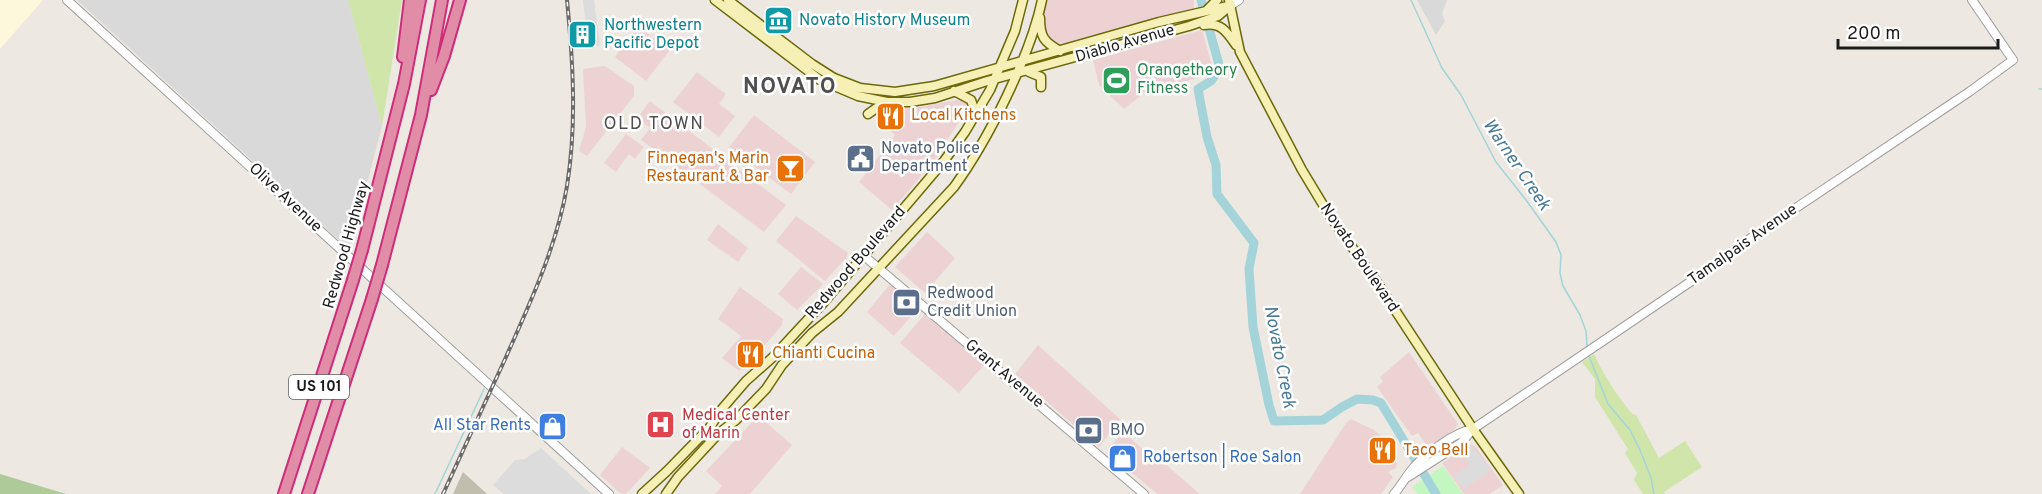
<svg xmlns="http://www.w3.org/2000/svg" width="2042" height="494" font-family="Overpass,sans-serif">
<rect width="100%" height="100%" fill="#ede8e2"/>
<path fill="#dad9d9" d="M77 0H348L382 126 350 250Z
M1417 0H1447L1442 14 1445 21 1436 35Z"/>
<path fill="#edd2d4" d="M1047 0H1194V9L1067 45 1054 44 1046 32 1044 12Z
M638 26 670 50 646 81 615 57Z
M1202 30 1214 73 1144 93 1124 109 1099 85 1093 60Z
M605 66 634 86V96L587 156 579 151 586 127 583 69Z
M697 72 726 94 719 104 735 116 719 137 673 102Z
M957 100 967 103 968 108 933 162 892 210 859 182 895 135 877 119 884 109 892 107H920Z
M650 101 786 205 764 232 641 140 650 128 637 118Z
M754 115 815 162 791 194 729 147Z
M626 134 644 147 635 159 629 154 616 172 604 163Z
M796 216 848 253 846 258 825 281 776 241Z
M718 224 748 248 738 262 707 240Z
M927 232 955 258 925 293 895 267Z
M801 267 823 284 797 310 778 294Z
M891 283 919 307 894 336 867 312Z
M740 287 783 319 782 325 755 357 739 371 722 358 741 336 718 319Z
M925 314 984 365 959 393 900 343Z
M1038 345 1120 419 1099 447 1015 374Z
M1409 352 1458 424 1455 429 1428 448 1418 433 1412 436 1377 387 1383 382 1380 377Z
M757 417 761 418 792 445 750 494H715L722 486 706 471Z
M1351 419 1374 430 1384 439 1397 464 1396 468 1388 472 1393 477 1381 494H1300L1346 423Z
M1122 431 1161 465 1164 463 1200 494H1157L1108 452Z
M1471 444 1476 447 1503 485 1490 494H1464L1442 463Z
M622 447 650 468 626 494 620 493 600 475Z"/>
<path fill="#fdf8db" d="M0 0H43L0 49Z"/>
<path fill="#c1beae" d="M463 472 487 494H453Z"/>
<path fill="#cfe5aa" d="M348 0H402L382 126Z
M1594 354C1604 376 1617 395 1632 414L1636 415 1659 458 1685 441 1702 467 1664 492 1665 494H1643L1634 480 1637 473 1625 453 1628 449 1595 397V379L1582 362Z"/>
<path fill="#aeca99" d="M0 474 66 494H0Z"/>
<path fill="#c3f6c0" d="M1443 466 1463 494H1418L1412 487Z"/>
<path fill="#dcdcdc" d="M583 0H594L600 46 588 47Z
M1471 445 1491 470 1464 489 1454 476 1470 465 1462 452Z
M541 448 591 494H504L493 485 515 460 525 459Z"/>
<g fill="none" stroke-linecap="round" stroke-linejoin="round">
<path stroke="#a4d4d9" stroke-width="1.5" d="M1411 0 1442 68 1461 95 1496 162 1526 200 1556 242 1561 255 1560 273 1563 286 1580 315 1586 331 1587 346
M2039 89H2042
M1589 356 1608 404 1630 430 1640 450 1651 478 1654 494
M435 494 484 389"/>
<path stroke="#a4d4d9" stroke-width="9" d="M1201 0 1220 68 1211 81 1198 89 1207 137 1216 165 1217 194 1254 243 1249 269 1253 327 1269 405 1274 421 1323 420 1342 407 1357 399 1373 400 1381 403 1436 494"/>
<defs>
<path id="tertiary" d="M67 0 609 494
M1231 5 1239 0
M863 255 1144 494
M1408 477 1461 443 1473 429 1696 278 1748 240 1969 92 2013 60 1972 0
M1394 494C1401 486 1407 475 1414 467 1427 453 1455 432 1473 429"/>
<path id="secondary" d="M715 0 820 80 858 96 887 102H910L935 98 987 81 1189 26 1218 16 1231 5
M728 0 812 64 834 78 860 88 895 92 934 86 1159 22 1228 6
M1229 0 1240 52 1302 170 1328 213 1378 284 1473 429 1519 494
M1206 11 1217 0
M1040 18C1040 37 1044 42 1060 51
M1204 25C1221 22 1227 32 1236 45
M1029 72 1041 77V87
M954 91 971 100 973 106 972 117
M868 114 885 102
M642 494 667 471 710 427 721 410 746 381 773 357 824 302 944 161 965 132 990 90 1015 31 1023 0
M666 494 678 477 718 434 736 420 766 389 782 365 812 333 838 312 954 187C988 140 1030 57 1042 0"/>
<path id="motorway" d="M403 57 410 0
M431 90 444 56 460 0
M362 250 404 84 420 0
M382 265 421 115 442 0
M284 494 353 280
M308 494 372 299"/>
</defs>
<use href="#tertiary" stroke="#9d9d9d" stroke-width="10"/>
<use href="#secondary" stroke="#6c690a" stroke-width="11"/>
<use href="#motorway" stroke="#cd2d79" stroke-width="14"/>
<use href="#tertiary" stroke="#fff" stroke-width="8"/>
<use href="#secondary" stroke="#f6f0b7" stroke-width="8"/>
<use href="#motorway" stroke="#e18da8" stroke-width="10"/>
<defs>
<path id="rail" d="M443 494C464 448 485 403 506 357 530 303 557 246 567 186 577 124 573 62 567 0"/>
</defs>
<use href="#rail" stroke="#6a6a6a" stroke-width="4"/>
<use href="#rail" stroke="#fff" stroke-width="1.5" stroke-dasharray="4.5" stroke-linecap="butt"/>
<defs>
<path id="motorway-bridge" d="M353 280 362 250
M372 299 382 265"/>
</defs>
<use href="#motorway-bridge" stroke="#cd2d79" stroke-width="14" stroke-linecap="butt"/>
<use href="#motorway-bridge" stroke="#e18da8" stroke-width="10"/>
</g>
<defs>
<symbol id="museum-square" viewBox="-11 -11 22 22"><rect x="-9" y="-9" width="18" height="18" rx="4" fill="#0f9aa8" stroke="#fff"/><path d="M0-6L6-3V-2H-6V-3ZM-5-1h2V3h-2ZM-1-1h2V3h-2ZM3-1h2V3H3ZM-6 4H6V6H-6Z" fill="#fff"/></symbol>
<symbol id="building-square" viewBox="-11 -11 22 22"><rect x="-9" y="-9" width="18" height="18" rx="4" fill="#0f9aa8" stroke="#fff"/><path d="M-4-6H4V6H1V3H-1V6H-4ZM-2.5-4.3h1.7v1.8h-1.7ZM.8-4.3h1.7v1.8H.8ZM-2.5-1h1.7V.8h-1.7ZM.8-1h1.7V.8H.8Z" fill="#fff"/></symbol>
<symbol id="stadium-square" viewBox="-11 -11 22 22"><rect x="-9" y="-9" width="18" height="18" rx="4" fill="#2e9e5b" stroke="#fff"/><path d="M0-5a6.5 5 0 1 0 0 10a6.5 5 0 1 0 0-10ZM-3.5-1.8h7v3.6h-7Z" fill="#fff"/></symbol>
<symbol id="restaurant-square" viewBox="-11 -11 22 22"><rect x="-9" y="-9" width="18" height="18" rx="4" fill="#e8710a" stroke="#fff"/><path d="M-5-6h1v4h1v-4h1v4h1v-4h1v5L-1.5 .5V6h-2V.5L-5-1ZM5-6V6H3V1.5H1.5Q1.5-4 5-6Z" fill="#fff"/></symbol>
<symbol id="civic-square" viewBox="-11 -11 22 22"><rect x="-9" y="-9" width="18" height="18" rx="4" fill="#5c6f8a" stroke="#fff"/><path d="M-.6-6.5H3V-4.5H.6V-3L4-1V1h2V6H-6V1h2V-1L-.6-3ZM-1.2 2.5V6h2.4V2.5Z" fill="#fff"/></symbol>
<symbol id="bar-square" viewBox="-11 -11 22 22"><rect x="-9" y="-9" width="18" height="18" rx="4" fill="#e8710a" stroke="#fff"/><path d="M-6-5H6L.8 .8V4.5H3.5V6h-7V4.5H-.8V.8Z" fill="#fff"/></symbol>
<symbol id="bank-square" viewBox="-11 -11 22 22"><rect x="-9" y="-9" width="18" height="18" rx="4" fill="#5c6f8a" stroke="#fff"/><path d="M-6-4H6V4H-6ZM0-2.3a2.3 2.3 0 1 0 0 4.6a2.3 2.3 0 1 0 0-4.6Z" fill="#fff"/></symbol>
<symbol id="hospital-square" viewBox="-11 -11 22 22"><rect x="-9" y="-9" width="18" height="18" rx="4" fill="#e0444e" stroke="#fff"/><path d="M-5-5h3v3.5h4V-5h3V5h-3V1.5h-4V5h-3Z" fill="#fff"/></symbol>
<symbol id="shop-square" viewBox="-11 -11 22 22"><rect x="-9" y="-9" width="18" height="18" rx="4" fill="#3f7fe0" stroke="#fff"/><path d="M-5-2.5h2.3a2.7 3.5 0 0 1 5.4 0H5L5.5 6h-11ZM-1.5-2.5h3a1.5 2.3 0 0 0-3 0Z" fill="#fff"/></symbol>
</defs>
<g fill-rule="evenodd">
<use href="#museum-square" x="762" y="4" width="33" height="33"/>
<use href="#building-square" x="566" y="18" width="33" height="33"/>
<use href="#stadium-square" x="1100" y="64" width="33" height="33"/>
<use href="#restaurant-square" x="874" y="100" width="33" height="33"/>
<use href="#civic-square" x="844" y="142" width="33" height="33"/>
<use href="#bar-square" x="774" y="152" width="33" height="33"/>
<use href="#bank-square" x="890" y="286" width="33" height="33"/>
<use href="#restaurant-square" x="734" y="338" width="33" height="33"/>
<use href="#hospital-square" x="644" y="408" width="33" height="33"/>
<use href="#shop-square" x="536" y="410" width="33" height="33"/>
<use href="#bank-square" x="1072" y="414" width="33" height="33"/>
<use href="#restaurant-square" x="1366" y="434" width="33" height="33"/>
<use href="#shop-square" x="1106" y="442" width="33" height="33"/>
</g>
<g text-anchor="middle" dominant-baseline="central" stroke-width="5" stroke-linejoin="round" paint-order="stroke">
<rect fill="#fff" stroke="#606060" stroke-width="1.5" x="289" y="375" width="60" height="24" rx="4.5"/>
<g font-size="15" font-weight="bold" fill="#1c1c1c">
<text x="319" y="387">US 101</text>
</g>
<g font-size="16" fill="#0d838f" stroke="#fff" text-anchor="start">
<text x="799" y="21">Novato History Museum</text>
<text x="604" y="26">Northwestern<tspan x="604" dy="18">Pacific Depot</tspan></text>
</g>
<g font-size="16" fill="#1c1c1c" stroke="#fff">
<text transform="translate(1125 44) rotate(-16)">Diablo Avenue</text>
<text transform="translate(285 198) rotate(43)">Olive Avenue</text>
<text transform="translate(347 245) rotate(-74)">Redwood Highway</text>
<text transform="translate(1743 245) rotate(-35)">Tamalpais Avenue</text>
<text transform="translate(1359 258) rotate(56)">Novato Boulevard</text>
<text transform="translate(856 263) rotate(-49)">Redwood Boulevard</text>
<text transform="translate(1004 374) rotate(40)">Grant Avenue</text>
</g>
<g font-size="16" fill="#27864d" stroke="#fff" text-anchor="start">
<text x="1137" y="71">Orangetheory<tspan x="1137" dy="18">Fitness</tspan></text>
</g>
<g font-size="16" fill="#c56008" stroke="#fff" text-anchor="start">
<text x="911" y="116">Local Kitchens</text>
<text x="769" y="159" text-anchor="end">Finnegan's Marin<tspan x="769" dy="18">Restaurant &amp; Bar</tspan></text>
<text x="772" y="354">Chianti Cucina</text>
<text x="1403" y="451">Taco Bell</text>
</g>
<g font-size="16" fill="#4e5e75" stroke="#fff" text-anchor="start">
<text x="881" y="149">Novato Police<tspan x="881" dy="18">Department</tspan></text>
<text x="927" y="294">Redwood<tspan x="927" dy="18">Credit Union</tspan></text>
<text x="1110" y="431">BMO</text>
</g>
<g font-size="16" fill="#be3a42" stroke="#fff" text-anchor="start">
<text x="682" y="416">Medical Center<tspan x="682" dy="18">of Marin</tspan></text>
</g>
<g font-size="16" fill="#366cbe" stroke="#fff" text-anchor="end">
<text x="531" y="426">All Star Rents</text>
<text x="1143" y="458" text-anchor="start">Robertson | Roe Salon</text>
</g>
<g font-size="18" letter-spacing="1.5" fill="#4f4f4f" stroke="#fff">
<text x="654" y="124">OLD TOWN</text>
</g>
<g font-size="18" font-style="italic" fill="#487a97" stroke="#fff">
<text transform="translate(1516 165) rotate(56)">Warner Creek</text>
<text transform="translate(1279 357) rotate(79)">Novato Creek</text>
</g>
<g font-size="22" font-weight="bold" letter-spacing="1.5" fill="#4f4f4f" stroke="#fff">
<text x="790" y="87">NOVATO</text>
</g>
</g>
<path d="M1838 39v9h160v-9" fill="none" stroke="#1c1c1c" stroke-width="3"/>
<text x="1847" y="39" font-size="18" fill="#1c1c1c" stroke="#ffffff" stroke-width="4.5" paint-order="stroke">200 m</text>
</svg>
